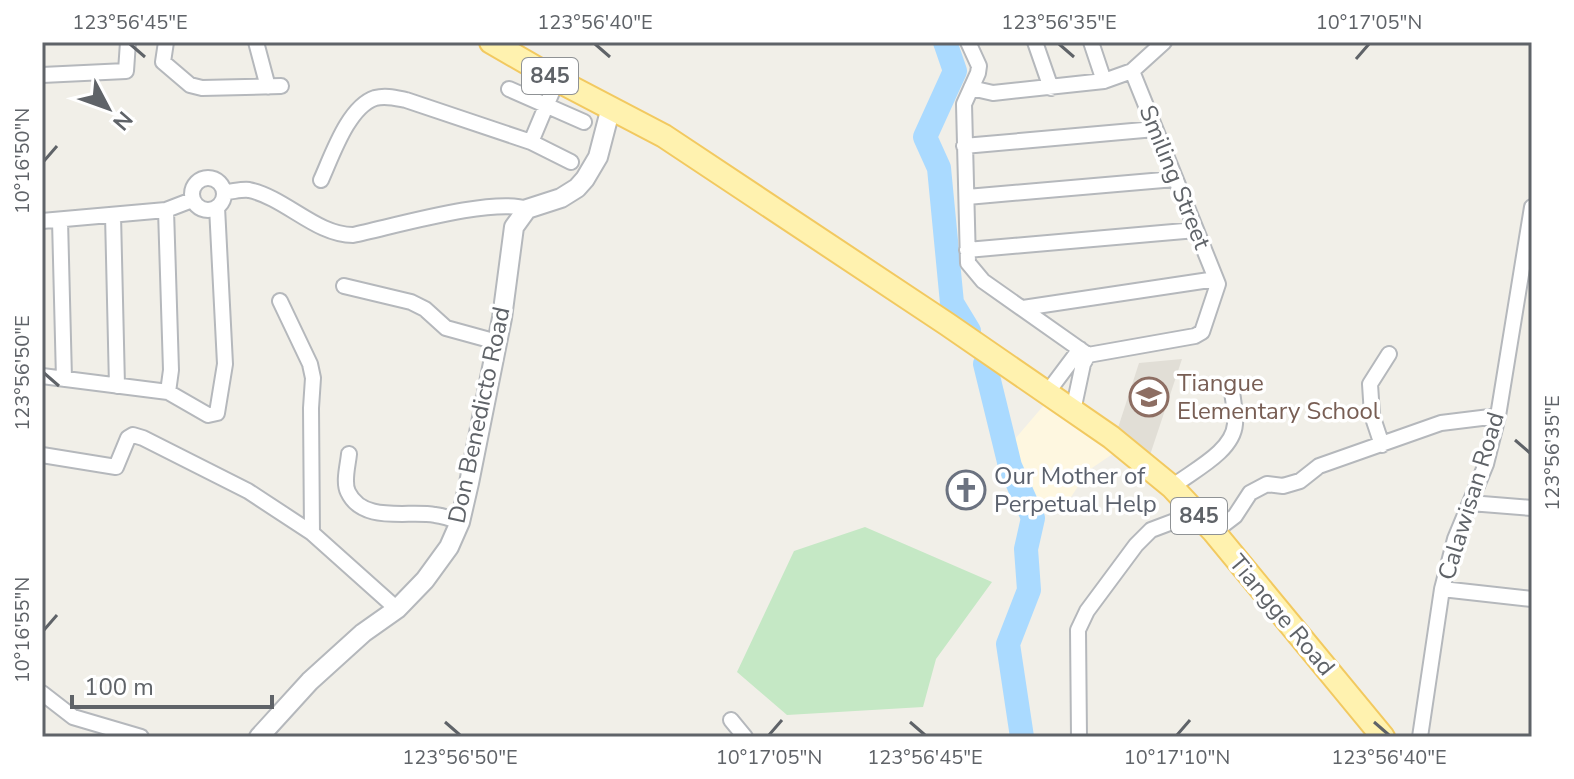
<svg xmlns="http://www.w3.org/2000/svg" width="1574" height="779" font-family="'Nunito Sans',sans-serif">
<rect width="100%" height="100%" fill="#f1efe8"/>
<path fill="#fef7e0" d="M1044 405 1114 453 1089 470 1069 500 1033 512 1009 446Z"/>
<path fill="#e1ded6" d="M1182 359 1149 458 1117 431 1139 363Z"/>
<path fill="#c5e8c5" d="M865 527 992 582 936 659 923 707 787 715 737 672 794 551Z"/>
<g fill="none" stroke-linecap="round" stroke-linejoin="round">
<path stroke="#aadaff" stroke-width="24" d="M945 42 955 71 925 137 939 168 952 303 969 331
M985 364 1010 466 1033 518 1026 549 1029 590 1008 644 1022 737"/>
<defs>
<path id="minor" d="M166 42 163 62 190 85 202 88 281 86
M256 42 268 87
M968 42 979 66 978 73 964 104 968 263 983 281 1088 355
M1035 42 1051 88
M1091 42 1104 81
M42 75 126 71 128 42
M971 88 993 93 1104 81 1132 71 1164 42
M509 89 584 122
M531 142 557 80
M964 146 1155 129
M192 194a16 16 0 1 1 32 0a16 16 0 1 1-32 0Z
M321 180C332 156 348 107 375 98 386 95 396 98 406 100L531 142 571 162
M224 192C231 192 242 189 249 190 286 198 316 235 353 235 392 227 493 197 527 209
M967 197 1175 179
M166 210 171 370 168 392
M113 215 117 386
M60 220 64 379
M42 221 166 210 192 200
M967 250 1196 230
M344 286 411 302 425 309 446 328 497 342
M280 301 310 364 313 378 311 408 312 533
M1023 308 1216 279
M1088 355 1195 336 1202 332 1218 284 1132 71
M42 376 168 392 208 415 217 413 225 364 217 207
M1047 393 1080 349
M1073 411 1083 364 1088 355
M1382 445 1372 415 1370 384 1389 354
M349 454C348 465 343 482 348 492 363 524 409 510 435 515 444 516 452 519 460 522
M42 455 116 467 128 438 133 435 143 438 248 491 312 533 397 609
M1172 487C1192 471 1233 452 1235 424 1236 414 1233 401 1232 391
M1470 503 1532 508
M1214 532 1235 516 1250 493 1267 484 1283 486 1300 481 1319 466 1441 423 1498 416
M1442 589 1532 599
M42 693 73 717 141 737
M731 720 745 737
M1079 737 1078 630 1087 611 1136 545 1151 530 1196 513
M1420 737 1442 589 1455 539 1486 464 1498 416 1532 207"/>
<path id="tertiary" d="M259 737 310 681 363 633 397 609 425 580 449 547 460 522 469 483 502 318 514 227 527 209 561 198 577 188 585 179 598 157 611 107"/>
<path id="primary" d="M491 42 557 80 664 136 947 324 1111 437 1172 487 1214 532 1383 737"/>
</defs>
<use href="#minor" stroke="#b5b8bc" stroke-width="18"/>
<use href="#tertiary" stroke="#b5b8bc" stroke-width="22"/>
<use href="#primary" stroke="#f2c960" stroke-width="26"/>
<use href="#minor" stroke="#fff" stroke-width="14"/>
<use href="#tertiary" stroke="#fff" stroke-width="18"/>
<use href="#primary" stroke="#fff2af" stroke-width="22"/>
</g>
<path fill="none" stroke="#5f6368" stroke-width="3" d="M130 44 145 57M595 44 610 57M1059 44 1074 57M1356 59 1369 44M44 161 57 146M44 373 59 386M1515 440 1530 453M44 630 57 615M445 722 460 735M910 722 925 735M1374 722 1389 735M769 735 782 720M1177 735 1190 720"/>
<defs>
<symbol id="school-ring" viewBox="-11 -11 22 22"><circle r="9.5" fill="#fff" stroke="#8d6e63" stroke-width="1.5"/><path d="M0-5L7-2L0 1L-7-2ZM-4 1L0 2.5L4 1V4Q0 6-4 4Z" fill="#8d6e63"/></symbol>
<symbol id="church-ring" viewBox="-11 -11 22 22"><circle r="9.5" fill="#fff" stroke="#6b7280" stroke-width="1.5"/><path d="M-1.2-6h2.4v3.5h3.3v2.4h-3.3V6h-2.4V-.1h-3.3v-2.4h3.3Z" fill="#6b7280"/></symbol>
</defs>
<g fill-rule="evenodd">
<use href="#school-ring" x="1127" y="375" width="44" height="44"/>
<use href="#church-ring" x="944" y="468" width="44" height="44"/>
</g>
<g text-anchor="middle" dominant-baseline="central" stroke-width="7" stroke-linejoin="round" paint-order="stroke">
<g fill="#fff" stroke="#8f9295" stroke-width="2">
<rect x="522" y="58" width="56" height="36" rx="6"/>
<rect x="1171" y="498" width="56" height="36" rx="6"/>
</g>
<g font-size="22" font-weight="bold" fill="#5f6368">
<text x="550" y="76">845</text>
<text x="1199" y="516">845</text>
</g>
<g font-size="24" fill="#5f6368" stroke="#fff">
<text transform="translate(1175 177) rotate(68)">Smiling Street</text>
<text transform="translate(479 415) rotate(-78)">Don Benedicto Road</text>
<text transform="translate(1471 496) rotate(-73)">Calawisan Road</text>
<text transform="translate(1282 615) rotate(50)">Tiangge Road</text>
</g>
<g font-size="24" fill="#785e54" stroke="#fff" text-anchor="start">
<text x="1177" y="383">Tiangue<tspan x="1177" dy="28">Elementary School</tspan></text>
</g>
<g font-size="24" fill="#5b616d" stroke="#fff" text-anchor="start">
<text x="994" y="476">Our Mother of<tspan x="994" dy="28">Perpetual Help</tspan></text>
</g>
</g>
<rect width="1574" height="779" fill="none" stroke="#ffffff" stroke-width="88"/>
<g transform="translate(108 108) rotate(131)" stroke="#ffffff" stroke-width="6" paint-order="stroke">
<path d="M0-6L14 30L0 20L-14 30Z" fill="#5f6368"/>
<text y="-12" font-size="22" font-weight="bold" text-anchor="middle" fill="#5f6368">N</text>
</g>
<path d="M72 695v12h200v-12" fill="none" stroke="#5f6368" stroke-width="4"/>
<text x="84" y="695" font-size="24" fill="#5f6368" stroke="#ffffff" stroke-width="6" paint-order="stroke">100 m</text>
<rect x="44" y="44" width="1486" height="691" fill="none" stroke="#5f6368" stroke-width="3"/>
<g font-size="20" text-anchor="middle" fill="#5f6368">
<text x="130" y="29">123°56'45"E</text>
<text x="595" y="29">123°56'40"E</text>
<text x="1059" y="29">123°56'35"E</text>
<text x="1369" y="29">10°17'05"N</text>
<text transform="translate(22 161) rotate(-90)" y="7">10°16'50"N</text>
<text transform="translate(22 373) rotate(-90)" y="7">123°56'50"E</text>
<text transform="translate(1552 453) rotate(-90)" y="7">123°56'35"E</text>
<text transform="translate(22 630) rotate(-90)" y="7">10°16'55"N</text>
<text x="460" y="764">123°56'50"E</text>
<text x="769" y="764">10°17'05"N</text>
<text x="925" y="764">123°56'45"E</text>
<text x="1177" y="764">10°17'10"N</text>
<text x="1389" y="764">123°56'40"E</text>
</g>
</svg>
